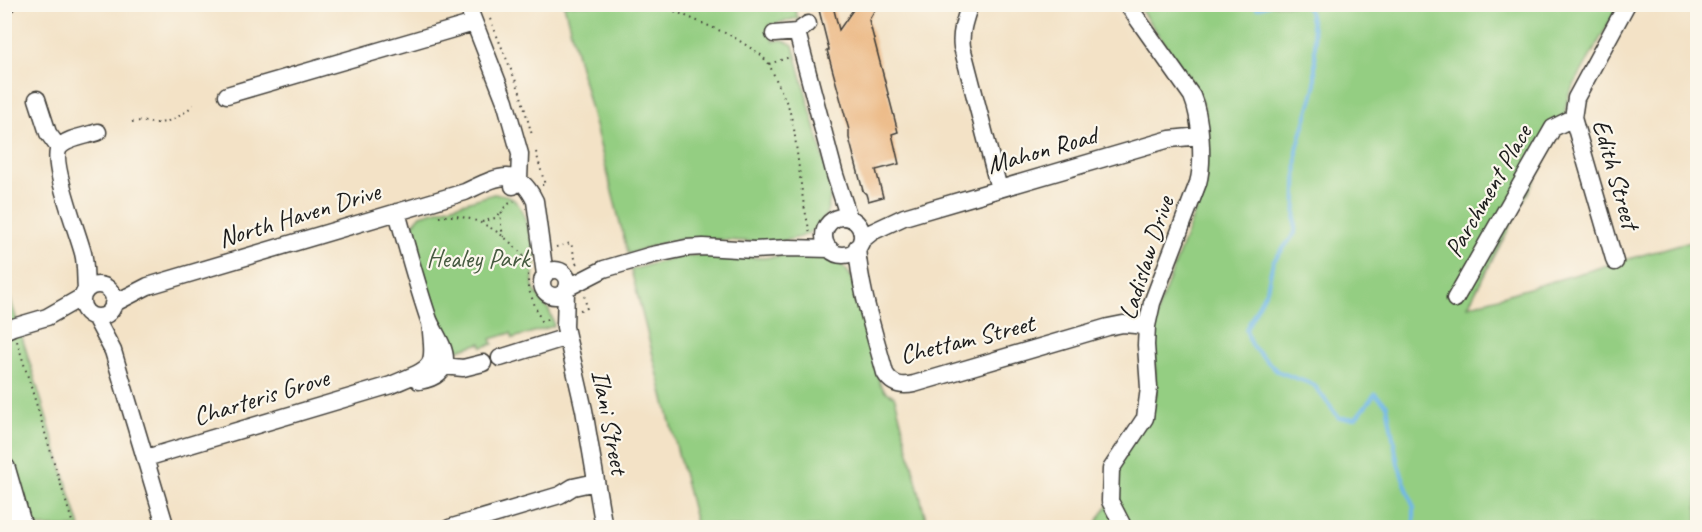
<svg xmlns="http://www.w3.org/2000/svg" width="1702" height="532" font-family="Caveat,sans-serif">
<rect width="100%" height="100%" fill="#fbf7ec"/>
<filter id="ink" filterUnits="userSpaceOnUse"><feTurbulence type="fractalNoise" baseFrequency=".0167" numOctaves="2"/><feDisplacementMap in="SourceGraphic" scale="12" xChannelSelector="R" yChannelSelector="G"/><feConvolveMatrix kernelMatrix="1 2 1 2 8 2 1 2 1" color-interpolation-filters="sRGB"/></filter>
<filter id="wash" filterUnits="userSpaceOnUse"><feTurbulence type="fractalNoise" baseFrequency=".008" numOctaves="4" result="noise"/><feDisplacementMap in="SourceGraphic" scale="24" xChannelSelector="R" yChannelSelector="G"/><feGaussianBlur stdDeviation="1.35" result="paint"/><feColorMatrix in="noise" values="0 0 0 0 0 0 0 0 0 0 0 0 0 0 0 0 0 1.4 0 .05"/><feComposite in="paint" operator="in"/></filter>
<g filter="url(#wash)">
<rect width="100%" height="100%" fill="#f3e2c6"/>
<path fill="#94ce82" stroke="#58754f" stroke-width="1.5" d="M564 5H794L798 18 769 25 773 41 783 40 793 45 830 183C837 267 736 235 686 239 666 240 647 248 628 254Z
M1137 5H1619L1569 94 1565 110 1568 126 1560 132 1468 306 1697 239V527L1093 528 1110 501 1111 469 1147 401 1156 398 1154 335 1159 307 1205 185 1206 118 1204 106 1195 86Z
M494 194C520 192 524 215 530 235 533 242 536 250 536 257 537 267 531 276 533 285 535 295 542 301 548 309 551 314 553 320 554 326L513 338 511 333 491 339 493 344 482 347 481 343 451 352C434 314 424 275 412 235L413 224 421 215Z
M798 254C823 256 837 254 852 278L880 384 885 391 894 396 897 405 928 527H697L631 270 669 259 684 256 702 255 763 258Z
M4 278 80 527H29L5 441Z"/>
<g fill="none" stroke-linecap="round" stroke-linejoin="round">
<path stroke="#6fb7e7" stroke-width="4" d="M1253 4 1257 8 1269 4
M1303 4 1309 11 1315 41V88L1297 149 1295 233 1273 262 1267 289 1246 329 1251 345 1277 371 1314 385 1339 418H1356L1375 394 1387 405 1398 464 1414 508V528"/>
</g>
<g id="blocks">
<path fill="#ebb680" d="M857 4H878L869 20 898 132 892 134 899 164 876 170 883 197 868 201 866 194 863 191 849 138V130L827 50H829L819 10 833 6 839 30Z"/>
</g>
</g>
<g filter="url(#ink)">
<use href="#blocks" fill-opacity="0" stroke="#3c3a36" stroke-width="1.5"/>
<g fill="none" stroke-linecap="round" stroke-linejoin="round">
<defs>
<path id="minor" d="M467 4 505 101 520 154 519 180 513 186
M970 4C965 19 960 33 962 47L999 189
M4 7 7 4
M797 32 835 175 849 218
M774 34 797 32 808 24
M227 95 474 23
M37 99 48 133 59 148
M397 212C407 248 417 285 429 320 434 332 445 346 445 359 444 374 431 379 419 381
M824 236a19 19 0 1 1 38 0a19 19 0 1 1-38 0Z
M861 241 872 232 904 217 1170 139 1200 136
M857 247C860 290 874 332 885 373 892 385 901 387 914 384L1108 327 1123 324 1147 326
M1615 262 1573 118 1576 98 1627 4
M542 283a13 13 0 1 1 26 0a13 13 0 1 1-26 0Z
M82 301a16 16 0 1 1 32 0a16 16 0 1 1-32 0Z
M567 288 604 269 652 255 686 248 703 247 754 250 789 248 830 249
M86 290C85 278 86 264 83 253 78 233 50 163 59 148 66 138 87 136 98 132
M566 290 565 327 584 410 604 528
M1455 299 1553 128 1573 118
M113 304 148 286 465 192C495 178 517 163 535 201L545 275
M95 317 113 351 166 528
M4 331 13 327 47 317 82 297
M500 358 567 337
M443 366 463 368 483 363
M146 458 391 385C435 366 435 371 430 322
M449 528 560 495 573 487 596 482
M1124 528 1110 501 1111 469 1145 418 1149 388 1146 345 1147 326 1152 303 1198 183C1204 162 1201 117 1192 96L1127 4"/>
<path id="major" d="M4 469 21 528"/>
</defs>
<use href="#minor" stroke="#3c3a36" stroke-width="19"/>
<use href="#major" stroke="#3c3a36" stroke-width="25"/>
<path stroke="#3c3a36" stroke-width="2" stroke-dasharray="1.5 4.5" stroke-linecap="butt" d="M658 4 732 36 760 54 769 64 789 108 794 129 803 200 810 234
M490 19 519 89 532 135
M769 64 790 57
M132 122C140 120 147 123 155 123 170 123 183 115 193 105
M536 152 545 185H542
M439 217C471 211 504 232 524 257L528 255
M482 222 495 218 503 211
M504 237C501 229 498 214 505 207 507 204 511 203 514 201
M556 247 571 243 577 266
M524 257 528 270V288L541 321 551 318
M4 300 8 312
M580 310 587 308 584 295
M17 341 74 528"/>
<use href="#minor" stroke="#fff" stroke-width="16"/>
<use href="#major" stroke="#fff" stroke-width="22"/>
</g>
</g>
<g text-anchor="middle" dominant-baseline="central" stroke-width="4.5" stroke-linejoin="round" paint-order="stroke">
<g font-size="26" fill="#1c1c1c" stroke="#fbf7ec">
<text transform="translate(1042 150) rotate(-16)">Mahon Road</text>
<text transform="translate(1616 174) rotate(74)">Edith Street</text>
<text transform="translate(1488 191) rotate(-60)">Parchment Place</text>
<text transform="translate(299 215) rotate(-17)">North Haven Drive</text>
<text transform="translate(1146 258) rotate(-72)">Ladislaw Drive</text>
<text transform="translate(967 339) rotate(-14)">Chettam Street</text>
<text transform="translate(261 397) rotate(-17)">Charteris Grove</text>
<text transform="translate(610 422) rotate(79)">Ilani Street</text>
</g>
<g font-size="26" fill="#465a40" stroke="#fbf7ec">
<text x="478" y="258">Healey Park</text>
</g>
</g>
<rect width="1702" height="532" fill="none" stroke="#fbf7ec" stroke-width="24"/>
</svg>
